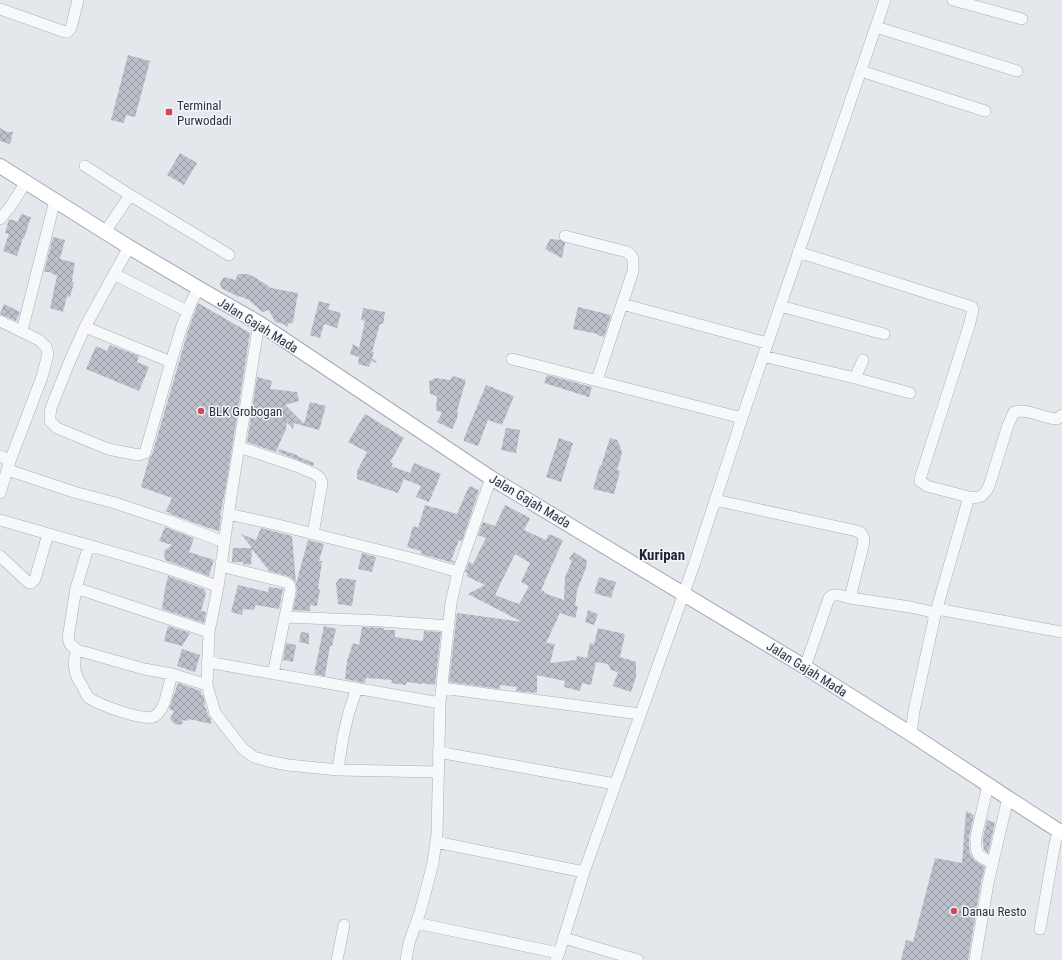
<svg xmlns="http://www.w3.org/2000/svg" width="1062" height="960" font-family="'Roboto Condensed',sans-serif">
<defs>
<pattern id="building-cross-hatch" width="8" height="8" patternUnits="userSpaceOnUse"><rect width="8" height="8" fill="#bbc0ca"/><path d="M0 0l8 8M0 8l8-8" fill="none" stroke="#989da6"/></pattern>
</defs>
<rect width="100%" height="100%" fill="#e4e7ec"/>
<path fill="url(#building-cross-hatch)" fill-rule="evenodd" d="M128 55 150 61 135 117 126 115 124 123 111 120Z
M0 128 7 132H13L10 144 0 141Z
M180 153 197 163 184 185 167 175Z
M21 214 31 217 24 238H23L17 256 3 251 9 234 5 233 9 219 18 222Z
M53 237 65 240 60 259 75 263 73 274 72 282H74L72 290 70 297 67 296 63 312 50 308 57 276 49 272H44Z
M550 239 560 240 565 243 562 258 545 249Z
M238 274H248L256 278 271 288 298 293 293 323H289L287 327 284 324 275 322 269 310 262 312 249 300 239 296V297L221 288 220 283 224 277 235 280Z
M319 301 330 304 328 309 341 313 337 328 324 324 320 338 310 335Z
M198 303 250 333 226 486 220 516H221L219 531 206 527 170 514V513L166 511 172 498 141 487 149 459 152 455 188 331Z
M4 304 20 312 16 321 0 314Z
M578 307 611 315 604 337 598 335V334L573 329Z
M363 308 385 312 383 324H380L372 352H374L372 358 377 362 376 363 371 361 369 367 358 364 359 357 350 354 353 344 359 348 365 321 361 320Z
M110 345 139 356 137 362 149 367 139 391 86 369 96 346 107 351Z
M547 375 592 387 589 397 544 383Z
M453 376 466 380 457 411 458 412 457 419 452 429 437 422 442 413 436 410 437 396 430 394 429 381 436 378 450 380Z
M257 377 272 381 270 389 297 392 299 401 285 405 304 424 310 402 326 406 319 430 294 423 293 429 287 422 285 433H284L276 452 247 442Z
M486 385 514 396 502 425 488 420 478 446 464 441V438Z
M365 414 404 438 390 462 393 464 391 466 410 473 414 463 441 474 429 502 416 497 421 486 404 479 398 493 357 479V471L367 452 348 442Z
M506 428 520 430 516 453 501 450Z
M559 438 573 443 561 482 546 477Z
M610 438 617 440 620 446 622 453 617 470 620 471 614 494 593 489 600 465 601 466Z
M279 449 297 455V456L314 463 313 466 278 452Z
M469 486 479 490 462 541 459 540 451 560 454 561V563L421 554V551L407 547 413 526 418 528 425 505 457 514Z
M505 505 530 518 524 530 546 540 549 534 563 540 541 590 545 592 544 593 564 600 565 577 572 561 569 559 574 552 587 561 586 568 576 593H577L575 605 578 607 575 618 560 613 546 643 555 644 550 663 576 660 577 656 587 658 590 643 594 644 598 628 625 634 620 657 636 662V677L631 692 613 686 618 672 611 670 608 664 596 662 591 685 582 683 580 691 564 687 565 681 537 675V693L516 691 517 687 500 685V689L449 682 457 613 522 622 468 594 485 585 466 576 468 573 465 572 469 562 473 564 486 538 478 535 483 522 495 526ZM515 554 530 563 521 582 529 586 519 604 495 595Z
M165 527 194 538 189 552 214 560 209 576 165 560 164 551 172 545 159 541Z
M261 528 292 536 296 583 293 579 288 576 269 571 252 549 251 565 243 564V562H232L233 548H252L241 534 256 540Z
M308 540 324 544 319 561H322L318 589H320L317 606 310 605V611L293 610 297 591 296 584Z
M362 553 376 557 372 572 358 569Z
M168 576 204 589 206 593 201 611 206 612 204 623 162 609 164 594Z
M599 577 616 582 611 598 594 593Z
M340 578 356 580 352 606 338 604 336 583Z
M238 585 268 592 269 587 283 589 279 609 256 605 254 610 243 609 242 615 231 612Z
M588 610 598 614 594 625 585 622Z
M168 626 190 633 182 646 164 641Z
M324 626 336 629 332 646H330L325 676 314 674Z
M362 627 384 628V630H395V637L423 641 424 631 441 632 435 685 422 683V684L407 682 406 685 391 683 392 680 366 678 365 683 345 679 347 661 353 643 359 645Z
M301 632 309 633V644L299 642Z
M286 643 296 645 293 662 283 660Z
M182 649 200 655 195 672 177 666Z
M178 683 201 691V695H203L205 704 204 707 206 708 208 715 211 719V724L189 719 188 721 182 720 183 724 176 725 170 719 174 711 169 709Z
M966 811 974 815 969 837V848L970 854 975 861 985 867 981 882 968 960H901L906 940 913 942 935 858 962 863Z
M987 820 995 823 988 853 984 850 983 843V838Z"/>
<g fill="none" stroke-linecap="round" stroke-linejoin="round">
<defs>
<path id="minor" d="M953 0 1022 19
M0 9 65 32H67L71 28 78 0
M876 27 1017 71
M861 71 985 111
M85 166 130 195 105 232
M130 195 229 255
M0 219 10 207 26 182
M565 236 627 252C635 257 633 262 633 271L597 380
M129 247 85 327 69 363 51 408 50 415V421L57 428 108 449 138 455 145 453 171 362
M798 252 972 307 973 310 969 326 920 479V481L927 486 969 497
M114 274 187 311
M622 304 767 343
M780 306 884 334
M0 321 39 340 46 347 48 354 42 377 10 461 0 493
M259 323 231 496 218 587 209 632 207 685 215 713 243 749 254 757 268 761 288 765 338 770 438 772
M85 327 171 362 181 329 192 300 199 289
M22 331 55 200
M763 356 855 378 863 360
M512 359 742 418
M855 378 910 393
M239 447 296 466 315 474 320 478 322 483 313 534
M0 456 10 461
M8 470 74 492 115 503 169 521 224 542
M715 500 857 531 861 533 864 539 863 546 850 598
M228 514 274 524 414 559 458 572
M0 520C42 532 84 544 126 556 157 565 188 574 218 587
M89 545 76 588 68 638 70 644 77 650 144 669 172 674 207 685
M0 556 29 583H31L35 579 48 534
M221 566 285 582C290 584 291 587 290 592L273 674
M76 588 209 632
M937 609 1062 632
M285 617 381 621 449 626
M77 650C73 659 74 670 78 679 80 683 83 686 84 690 86 693 86 695 89 698 98 704 146 723 155 716 166 709 168 686 172 674
M207 662 440 703
M805 667 829 598 833 595H839L850 598 910 607 928 611 935 615
M442 688 640 714
M911 734 914 711 935 615 969 497C980 499 984 496 989 486L1008 425 1014 412 1020 411 1029 412 1050 418 1057 419 1062 415
M438 752 615 784
M338 770 343 737 349 712 357 688
M988 785 976 837C975 855 977 856 993 863
M436 842 584 872
M416 923 559 953
M1040 929 1055 843 1059 831
M564 938 638 960
M337 960 344 925
M406 960 409 943 420 912 426 890 433 863 437 834 440 703 451 603 458 572 491 478
M556 960 559 953 584 872 694 565 742 418 885 0
M975 960 988 883 1008 798"/>
<path id="major" d="M0 166 129 247 205 292 259 323 491 478 800 664 911 734 1008 798 1062 833"/>
</defs>
<use href="#minor" stroke="#a9aeb7" stroke-width="12"/>
<use href="#major" stroke="#a3abb8" stroke-width="16"/>
<use href="#minor" stroke="#f7f8fa" stroke-width="11"/>
<use href="#major" stroke="#fff" stroke-width="14"/>
</g>
<g fill="#d1495b" stroke="#f4f6f9" stroke-width="1.5">
<rect x="165" y="108" width="8" height="8" rx="2"/>
<circle cx="201" cy="411" r="4"/>
<circle cx="954" cy="911" r="4"/>
</g>
<g text-anchor="middle" dominant-baseline="central" stroke-width="3" stroke-linejoin="round" paint-order="stroke">
<g font-size="13" fill="#2b3445" stroke="#f4f6f9" text-anchor="start">
<text x="177" y="105">Terminal<tspan x="177" dy="15">Purwodadi</tspan></text>
<text x="209" y="411">BLK Grobogan</text>
<text x="962" y="911">Danau Resto</text>
</g>
<g font-size="13" fill="#2b3445" stroke="#f4f6f9">
<text transform="translate(258 325) rotate(32)">Jalan Gajah Mada</text>
<text transform="translate(530 501) rotate(31)">Jalan Gajah Mada</text>
<text transform="translate(807 669) rotate(32)">Jalan Gajah Mada</text>
</g>
<g font-size="15" font-weight="bold" fill="#1d2536" stroke="#f4f6f9">
<text x="662" y="555">Kuripan</text>
</g>
</g>
</svg>
